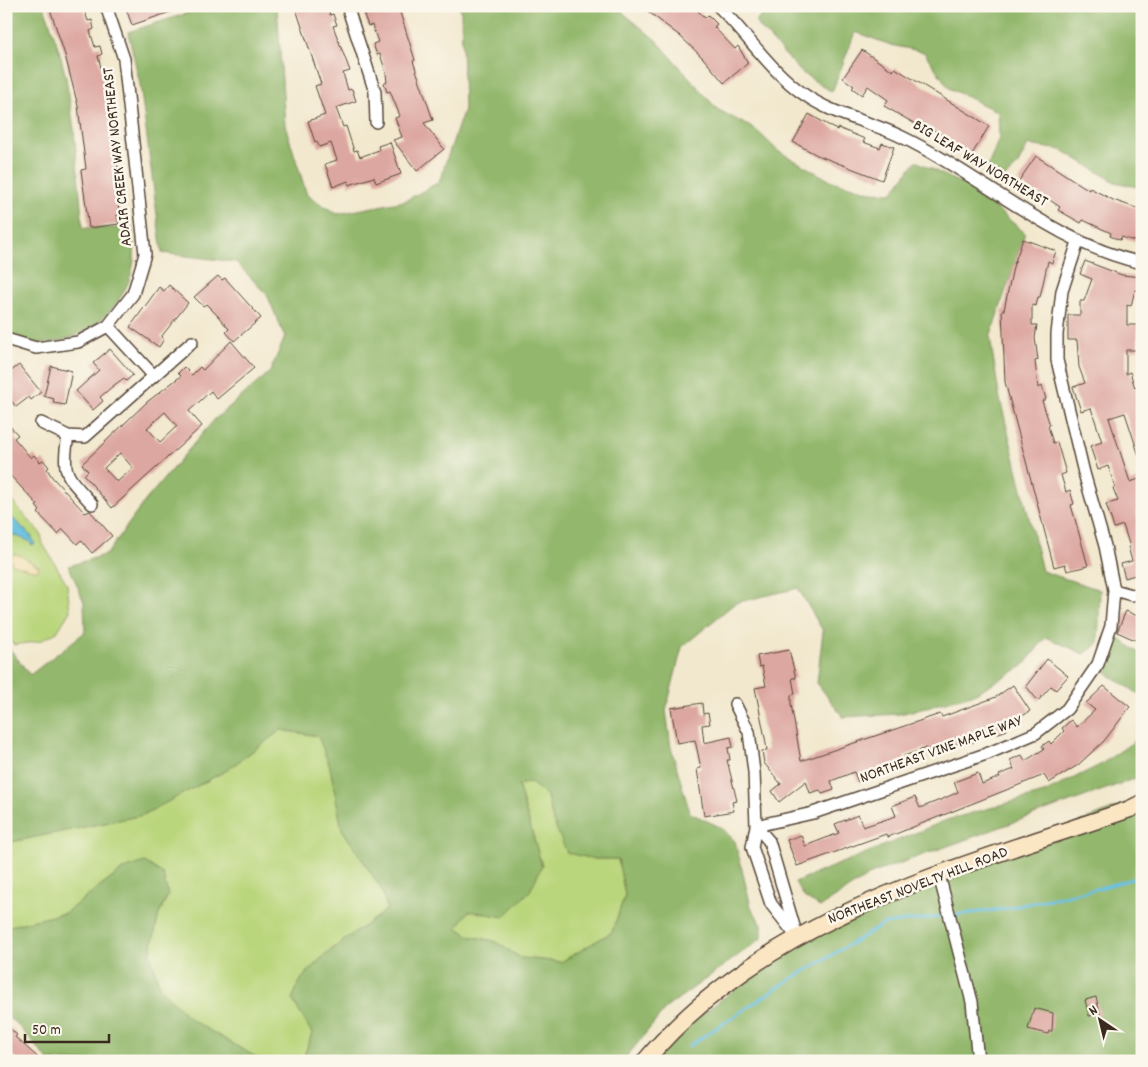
<svg xmlns="http://www.w3.org/2000/svg" width="1148" height="1067" font-family="Dekko,sans-serif">
<rect width="100%" height="100%" fill="#fbf7ec"/>
<filter id="ink" filterUnits="userSpaceOnUse"><feTurbulence type="fractalNoise" baseFrequency=".02" numOctaves="2"/><feDisplacementMap in="SourceGraphic" scale="10" xChannelSelector="R" yChannelSelector="G"/><feConvolveMatrix kernelMatrix="1 2 1 2 8 2 1 2 1" color-interpolation-filters="sRGB"/></filter>
<filter id="wash" filterUnits="userSpaceOnUse"><feTurbulence type="fractalNoise" baseFrequency=".0096" numOctaves="4" result="noise"/><feDisplacementMap in="SourceGraphic" scale="20" xChannelSelector="R" yChannelSelector="G"/><feGaussianBlur stdDeviation="1.12" result="paint"/><feColorMatrix in="noise" values="0 0 0 0 0 0 0 0 0 0 0 0 0 0 0 0 0 1.4 0 .05"/><feComposite in="paint" operator="in"/></filter>
<g filter="url(#wash)">
<rect width="100%" height="100%" fill="#f2e8ce"/>
<path fill="#bad67c" stroke="#7a804d" d="M6 494 41 534 43 544 67 584 70 611 57 632 40 641 14 645 6 636Z
M281 730 319 736 330 767 342 829 381 888 387 909C360 931 328 948 305 975 299 981 296 991 292 999L312 1033 303 1059 261 1060 193 1021 160 989 150 954 159 914 168 895 124 869 65 913 6 927V843L143 815 227 770Z
M530 782 547 796 553 821 594 859H618L625 895 612 932 561 962 521 958 494 941 469 936 457 927 468 911 542 866 518 785Z"/>
<path fill="#93b76c" stroke="#677045" fill-rule="evenodd" d="M6 6H44L59 50 66 78 74 129 83 228H132C133 238 135 249 134 259 129 309 78 350 28 342 21 341 13 338 6 335Z
M210 6H277L285 125 307 195 337 214 405 201 439 182 464 109 461 13 459 6H615L657 41 717 109 756 130 778 151 831 181 871 192 892 193 916 161 974 190 1025 233 990 337 999 395 1042 571 1100 590 1098 644 1084 654 1046 637 1023 666 972 695 900 714 843 717 817 683 823 631 798 588 735 603 682 647 666 710 671 748 690 813 720 827 735 841 751 907 762 925V938L667 1007 623 1061H49L17 1024 6 1016V927L65 913 124 869 145 862 163 874 168 895 159 914 150 954 160 989 193 1021 261 1060 303 1059 312 1033 292 999C296 991 299 981 305 975 328 947 360 932 387 909L381 888 342 829 330 767 318 736 281 730 227 770 143 815 6 843V644L30 675 85 632 84 602 69 566 107 554 145 501 214 420 270 372 285 337 267 295 236 262 162 253 140 84 128 32ZM530 782 547 796 553 821 567 853 594 859H618L625 895 612 932 561 962 521 958 494 941 469 936 457 927 469 911 504 917 530 891 542 866 518 785Z
M773 6H1142V188L1115 182 1062 150 1028 145 1017 166 1004 178 987 169 999 138 998 112 949 88 924 52 891 45 855 32 832 92 801 72 755 22Z
M1114 635 1142 655V696L1106 673Z
M1142 736V776L873 873 820 907 804 897 795 882 947 820 1044 793 1100 765Z
M1142 797V1061H656L682 1029 761 970 797 937Z"/>
<path fill="#eeda9e" stroke="#94825e" d="M14 554C23 554 30 564 39 566L38 570H32L12 564 10 558Z"/>
<path fill="#62bde0" stroke="#4e747f" d="M6 512 31 536 35 544 32 545 29 541 6 532Z"/>
<g fill="none" stroke-linecap="round" stroke-linejoin="round">
<path stroke="#62bde0" stroke-width="3" d="M689 1046 783 984 884 924 1004 909 1100 888 1142 876"/>
</g>
<g id="blocks">
<path fill="#dda7a1" fill-rule="evenodd" d="M49 6H83L88 21 92 20 94 29 90 31 95 47 100 46 102 54 98 56 105 84 108 83 114 116 108 117 120 179 114 180 120 215H117L119 224 89 228 81 170 86 169 78 106 65 55Z
M125 6H185V7L132 25Z
M295 6H327L330 15 333 14 337 25 333 26 350 71 343 73 348 90 352 89 356 101 336 108 343 127 346 126 354 151 357 150 360 157 379 150 378 146 390 142 401 174 376 183 374 177 349 185 348 181 333 187 325 164 337 160 331 143 319 147 317 141 315 142 308 121 325 115 315 86 321 84Z
M366 6H398L415 60 413 61 433 120 424 123 444 149 417 171 393 140 402 137 395 118 400 116 390 91 387 92 384 83 387 82 386 73 380 54 377 55 373 44 378 42 372 25 368 26 364 15 368 13Z
M641 6H693L705 18 708 15 717 24 714 27 735 49 738 46 748 63 724 83 703 58 680 36Z
M862 50 893 71 895 68 989 126 971 156 943 139 944 136 929 127 921 122 919 126 884 106 888 100 868 86 862 95 852 88 854 86 843 78Z
M809 114 837 130 838 128 865 139 863 142 880 148 882 143 894 147 882 180 817 155 793 142Z
M1036 156 1089 190 1090 188 1113 200 1142 210V243L1121 237 1120 240 1110 236 1111 233 1083 220 1081 223 1058 210 1060 207 1044 196 1035 192 1033 196 1025 190 1027 188 1018 182Z
M1023 239 1056 251 1052 263 1048 261 1040 297H1038L1036 306 1032 305V325H1037L1035 338 1038 360 1035 361 1038 388 1042 386 1046 399 1042 401 1050 425 1048 426 1053 443 1057 442 1066 473 1061 475 1066 492 1070 490 1074 504 1071 505 1088 566 1067 571 1065 564 1054 567 1005 382 1002 310H1004L1013 267Z
M1085 261 1122 275 1142 277V291L1135 290 1131 306 1127 305V325H1138V350H1126V374L1130 372 1135 388 1142 385V459H1140L1125 413 1109 418 1130 482 1142 478V510L1136 511 1142 528V573L1125 578 1121 564 1132 561 1128 547H1130L1123 525 1114 528 1106 504 1118 501 1113 488 1115 487 1108 466 1098 470 1090 446 1102 442 1091 408 1081 411 1073 387 1085 383 1079 367 1077 340H1068V315H1080V301H1084L1092 279 1080 274Z
M218 276 222 280 225 278 261 318 234 341 226 332 229 329 217 315 206 304 203 306 194 297Z
M169 285 188 303 161 337 164 339 159 347 130 327 159 287 164 291Z
M231 341 254 368 217 399 211 391 189 411 202 426 112 508 84 475 88 471 82 464 147 402 181 376 178 373 184 367 192 375 200 367 203 370ZM165 412 177 426 160 442 147 428ZM120 453 133 468 117 482 104 468Z
M110 349 133 375 126 381 124 378 113 386 100 397 103 401 93 410 76 391 99 370 93 363Z
M19 365 41 392 31 400 29 397 16 407 6 394V375Z
M51 366 72 371 65 405 53 403 54 399 44 396Z
M6 422 18 435 14 438 31 458 34 455 40 462 43 460 49 467 47 469 52 477 85 513 90 511 112 536 92 553 81 540 77 544 63 529 58 534 38 513 40 511 36 506 38 505 6 471Z
M1126 611 1142 618V643L1117 632Z
M789 650 796 678H792L795 694 791 695V704L801 761 940 714 942 717 996 697 1013 685 1030 711 1006 727 1007 730 996 734 994 730 977 737 978 740 969 744 967 740 941 750 942 753 930 757 926 748 904 756 907 765 895 770 893 765 858 782 854 772 831 781 834 790 822 794 820 790 810 793 806 781 779 802 772 791 781 784 764 763 762 751 767 750 765 738 755 688 766 686 762 666 759 667 757 656Z
M1047 659 1068 676 1056 690 1051 686 1038 701 1026 686Z
M1104 686 1130 707 1104 741 1078 765 1049 783 1044 775 888 837 886 834 797 866 787 840 801 835 805 846 839 833 835 824 858 815 863 827 896 816 892 806 915 797 920 808 945 798 958 792 954 782 978 773 982 784 1000 777 999 775 1014 769 1010 760 1022 755 1025 761 1044 749 1042 746 1049 741 1051 744 1064 731 1062 728 1071 720 1077 727 1095 710 1086 703Z
M702 703 703 714 708 713 710 724 702 725 704 743 731 737 733 747 728 748 730 760H727L737 801 732 802 734 811 704 816 697 769 701 768 695 740 677 743 671 708Z
M1096 997 1100 1014 1089 1016 1085 1000Z
M1034 1008 1053 1013 1052 1031H1049L1048 1034 1028 1029Z
M6 1025 17 1035 15 1037 42 1061H18L6 1049Z"/>
</g>
</g>
<g filter="url(#ink)">
<use href="#blocks" fill-opacity="0" stroke="#564638" stroke-width="1"/>
<g fill="none" stroke-linecap="round" stroke-linejoin="round">
<defs>
<path id="minor" d="M347 6 375 92 376 122
M718 6C748 35 771 72 805 95 835 116 870 121 902 137 983 176 1052 243 1142 263
M108 326 154 376
M6 339 36 348 78 342 108 326 133 294 145 254 124 59 106 6
M41 423 68 436 85 437 192 342
M68 436C61 476 67 475 92 504
M1114 590 1132 595 1142 593
M735 704 749 732 754 772 756 826 752 847 771 904 797 937
M756 826 813 813 989 753 1036 733 1067 709 1098 664 1111 626 1114 590 1105 546 1084 473 1057 360V334L1062 291 1078 242
M756 826 769 841 796 933
M939 875 972 1002 978 1061"/>
<path id="secondary" d="M645 1061C768 914 957 869 1130 809L1142 803"/>
</defs>
<use href="#minor" stroke="#564638" stroke-width="14"/>
<use href="#secondary" stroke="#564638" stroke-width="19"/>
<use href="#minor" stroke="#fff" stroke-width="11"/>
<use href="#secondary" stroke="#fbe6c4" stroke-width="16"/>
</g>
</g>
<g text-anchor="middle" dominant-baseline="central" stroke-width="5" stroke-linejoin="round" paint-order="stroke">
<g font-size="16" fill="#3b2a1e" stroke="#fbf7ec">
<text transform="translate(118 157) rotate(-96)">ADAIR CREEK WAY NORTHEAST</text>
<text transform="translate(980 164) rotate(31)">BIG LEAF WAY NORTHEAST</text>
<text transform="translate(941 750) rotate(-20)">NORTHEAST VINE MAPLE WAY</text>
<text transform="translate(918 886) rotate(-21)">NORTHEAST NOVELTY HILL ROAD</text>
</g>
</g>
<rect width="1148" height="1067" fill="none" stroke="#fbf7ec" stroke-width="25"/>
<g transform="translate(1100 1020) rotate(325)" stroke="#fbf7ec" stroke-width="4" paint-order="stroke">
<path d="M0-4L9 19L0 12L-9 19Z" fill="#3b2a1e"/>
<text y="-8" font-size="14" font-weight="bold" text-anchor="middle" fill="#3b2a1e">N</text>
</g>
<path d="M25 1034v8h84v-8" fill="none" stroke="#3b2a1e" stroke-width="2.5"/>
<text x="32" y="1034" font-size="15" fill="#3b2a1e" stroke="#fbf7ec" stroke-width="4" paint-order="stroke">50 m</text>
</svg>
